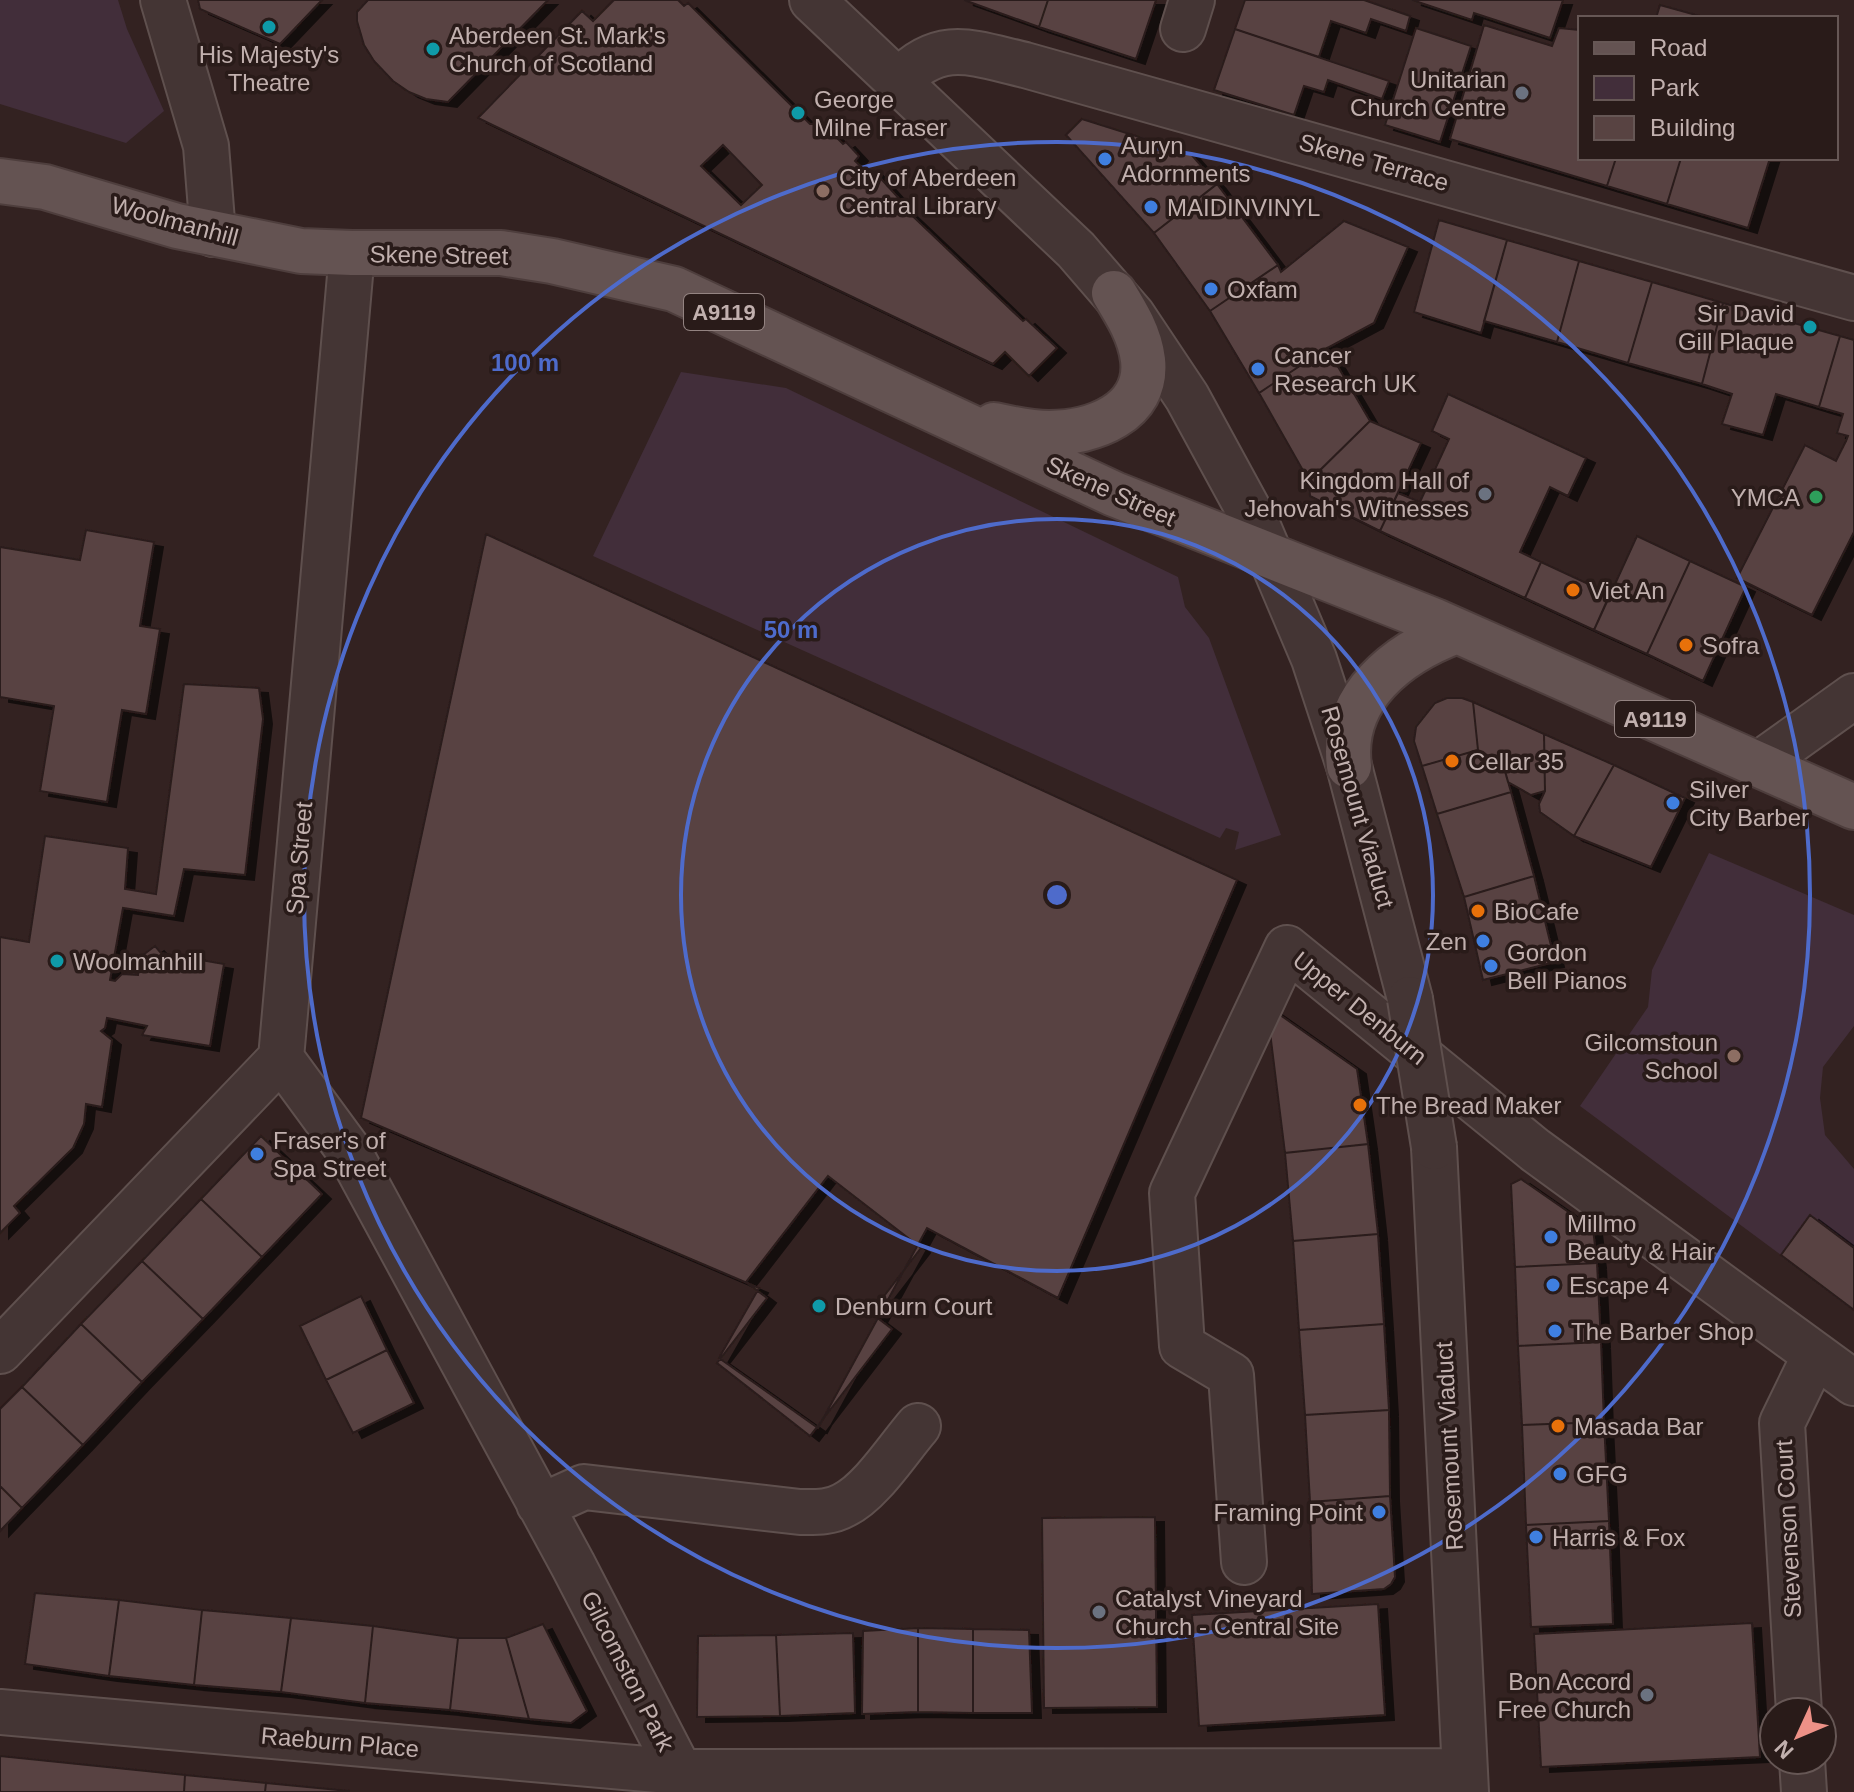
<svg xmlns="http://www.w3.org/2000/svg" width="1854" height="1792" font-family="Helvetica,sans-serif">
<defs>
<filter id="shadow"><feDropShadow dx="9" dy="5" stdDeviation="0" flood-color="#0009"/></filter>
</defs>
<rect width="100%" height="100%" fill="#332221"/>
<path fill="#422e3a" d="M0 0H118L127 29 164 111 126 143 0 104Z
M681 372 786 388 1178 577 1185 607 1209 638 1281 835 1235 850 1239 832 1226 828 1220 838 593 556Z
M1709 853 1854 915V1026L1823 1067 1820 1098 1825 1135 1854 1169V1248L1810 1216 1781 1255 1580 1106 1648 1007 1652 970Z"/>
<path fill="#584342" stroke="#2b1c1b" stroke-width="2" fill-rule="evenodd" filter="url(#shadow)" d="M198 0H322L280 44 200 9Z
M368 0H548L448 102 426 99 409 92 393 81 374 61 364 45 357 21V12Z
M614 0H678L684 6 688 3 810 124H823L843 144 846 142 859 156 855 161 870 175 874 171 904 204 902 206 1023 321 1026 319 1057 348 1029 376 1005 352 993 364 478 118 582 11 593 21ZM723 145 762 185 741 205 701 166Z
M964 0H1048L1039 27Z
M1048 0H1156L1136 59 1039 27Z
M1245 0H1364L1410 16 1406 31 1371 19 1366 33 1331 21 1319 57 1235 29Z
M1412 0H1563L1550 38 1474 13 1472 20Z
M1660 5 1707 18H1656Z
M1484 25 1552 46 1559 28 1580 30V158H1616L1607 186 1450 139Z
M1416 28 1471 46 1440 142 1385 125Z
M1235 29 1389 81 1382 99 1328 80 1324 92 1304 86 1294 115 1214 90Z
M1082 119 1190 153 1217 184 1154 233 1066 135Z
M1616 158H1681L1667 204 1607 186Z
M1681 158H1770L1748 228 1667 204Z
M1217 184 1278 265 1210 311 1154 233Z
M1439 220 1507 240 1481 333 1414 312Z
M1344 221 1408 247 1374 323 1327 348 1259 393 1210 311 1278 265 1281 272Z
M1507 240 1579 261 1557 342 1484 321Z
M1579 261 1652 282 1628 363 1557 342Z
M1652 282 1723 303 1702 384 1628 363Z
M1723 303 1840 336 1819 407 1776 394 1763 435 1722 424 1732 394 1702 384Z
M1840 336 1854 340V532L1812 615 1737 578 1805 445 1836 461 1846 441 1848 436 1837 433 1843 414 1819 407Z
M1327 348 1370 421 1309 481 1259 393Z
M1448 394 1586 458 1568 496 1550 487 1520 552 1541 562 1525 598 1380 531 1398 493 1420 502 1449 439 1432 431Z
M1370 421 1421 443 1380 531 1310 496 1309 481Z
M86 530 154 542 140 626 160 629 146 714 122 710 107 802 40 791 54 706 0 697V547L80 560Z
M486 534 1237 880 1058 1298 927 1228 818 1428 719 1358 759 1288 361 1118Z
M1637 536 1690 561 1647 654 1594 630Z
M1690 561 1746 587 1703 681 1647 654Z
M1541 562 1610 594 1594 630 1525 598Z
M184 684 259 688 263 719 245 875 184 869 174 916 123 908 110 980 115 981 122 974 138 975 139 958 155 946 161 953 224 964 210 1046 142 1035 147 1026 107 1018 105 1028 101 1031 112 1040 102 1107 86 1104 84 1124 73 1148 14 1206 20 1213 0 1233V937L29 942 45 836 128 848 125 889 156 894Z
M1447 698H1462L1473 702 1478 750 1422 766 1414 741 1416 727 1435 703Z
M1473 702 1544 734 1545 791 1531 795 1508 782 1503 764 1478 750Z
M1544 734 1614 765 1574 836 1540 812 1539 804 1545 791Z
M1478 750 1503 764 1511 792 1437 814 1422 766Z
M1614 765 1685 798 1651 867 1574 836Z
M1511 792 1534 876 1464 897 1437 814Z
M1534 876 1555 962 1483 980 1464 897Z
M1273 1010 1357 1069 1368 1144 1285 1153 1268 1016Z
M261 1136 322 1194 262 1257 201 1199Z
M1368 1144 1378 1234 1293 1241 1285 1153Z
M828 1176 921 1248 871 1313 892 1329 810 1436 717 1363 767 1298 746 1282Z
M1521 1179 1593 1229 1597 1263 1515 1267 1511 1184Z
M201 1199 262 1257 203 1319 142 1261Z
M1810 1215 1854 1248V1310L1781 1255Z
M1378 1234 1384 1324 1299 1330 1293 1241Z
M142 1261 203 1319 142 1382 81 1324Z
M1597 1263 1601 1342 1518 1346 1515 1267Z
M361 1296 387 1350 326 1380 300 1326Z
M81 1324 142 1382 83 1445 22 1387Z
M1384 1324 1389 1410 1305 1415 1299 1330Z
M1601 1342 1604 1422 1522 1425 1518 1346Z
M387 1350 414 1403 353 1433 326 1380Z
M22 1387 83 1445 22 1508 0 1486V1409Z
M1389 1410 1390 1496 1310 1502 1305 1415Z
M1604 1422 1609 1521 1526 1525 1522 1425Z
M0 1486 22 1508 0 1531Z
M1390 1496 1395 1577 1391 1584 1384 1589 1312 1594 1310 1502Z
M1155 1517 1157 1707 1044 1708 1042 1518Z
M1609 1521 1613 1624 1531 1627 1526 1525Z
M35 1593 119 1600 109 1676 25 1664Z
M119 1600 202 1610 194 1685 109 1676Z
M1378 1604 1385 1715 1199 1726 1192 1615Z
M202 1610 291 1618 281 1692 194 1685Z
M291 1618 373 1626 365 1703 281 1692Z
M1752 1623 1760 1757 1541 1767 1534 1634Z
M543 1624 587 1711 571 1723 529 1719 506 1638Z
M373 1626 458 1638 450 1710 365 1703Z
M918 1628V1712L862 1714 863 1631Z
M918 1628 973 1629V1713L918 1712Z
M973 1629 1029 1630 1032 1713H973Z
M853 1633 855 1713 780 1716 776 1635Z
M776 1635 780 1716 697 1717 698 1636Z
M458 1638H506L529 1719 450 1710Z
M0 1756 185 1775 184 1792H0Z
M185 1775 266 1783 265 1792H184Z
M266 1783 349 1791V1792H265Z"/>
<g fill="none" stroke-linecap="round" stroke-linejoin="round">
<defs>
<path id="minor" d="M163 0 206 146 213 234
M812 0 1076 250 1133 316 1187 397 1259 529 1314 659 1349 766 1410 999
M1183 29 1192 0
M899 81C940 37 973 53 1025 65L1854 298
M1759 764 1854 696
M281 1058 347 1148 573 1565 680 1772
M1434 1147 1466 1792
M0 1351 281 1058 352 253
M539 1504 555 1500 584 1487 800 1512C815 1512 830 1513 844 1505 871 1492 898 1449 918 1426
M1244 1562 1231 1375 1182 1346 1172 1193 1287 948 1535 1150 1854 1383
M0 1712 680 1772 1464 1771
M1799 1712 1782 1423 1815 1355
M1802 1760 1804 1792"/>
<path id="major" d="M0 181 45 187 177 226 301 251 352 253H501L552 261 674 289 1114 494 1435 621 1854 807
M994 425C1012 429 1031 433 1049 433 1092 433 1149 413 1143 360 1140 335 1127 314 1114 293
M1349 766C1340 697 1398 653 1457 631"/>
</defs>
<use href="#minor" stroke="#5f504e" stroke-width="48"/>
<use href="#major" stroke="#4e3e3d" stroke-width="48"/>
<use href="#minor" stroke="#443534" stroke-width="44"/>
<use href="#major" stroke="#645352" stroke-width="44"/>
<defs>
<path id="minor-bridge" d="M1410 999 1434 1147"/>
</defs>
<use href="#minor-bridge" stroke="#5f504e" stroke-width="48" stroke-linecap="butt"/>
<use href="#minor-bridge" stroke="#443534" stroke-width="44"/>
</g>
<g fill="none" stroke="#4e6bcb" stroke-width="4">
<circle cx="1057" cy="895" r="376"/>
<circle cx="1057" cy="895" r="753"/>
</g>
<g fill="#0f9aa8" stroke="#291b19" stroke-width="3">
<circle cx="269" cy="27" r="8"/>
<circle cx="433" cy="49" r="8"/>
<circle cx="798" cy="113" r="8"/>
<circle cx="1810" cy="327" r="8"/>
<circle cx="57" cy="961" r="8"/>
<circle cx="819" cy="1306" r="8"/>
</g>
<g fill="#6b7280" stroke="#291b19" stroke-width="3">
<circle cx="1522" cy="93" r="8"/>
<circle cx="1485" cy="494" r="8"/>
<circle cx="1099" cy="1612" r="8"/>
<circle cx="1647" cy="1695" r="8"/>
</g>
<g fill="#3f7fe0" stroke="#291b19" stroke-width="3">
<circle cx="1105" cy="159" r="8"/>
<circle cx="1151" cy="207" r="8"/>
<circle cx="1211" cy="289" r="8"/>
<circle cx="1258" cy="369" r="8"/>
<circle cx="1673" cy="803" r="8"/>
<circle cx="1483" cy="941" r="8"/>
<circle cx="1491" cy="966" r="8"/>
<circle cx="257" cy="1154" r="8"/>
<circle cx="1551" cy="1237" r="8"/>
<circle cx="1553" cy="1285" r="8"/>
<circle cx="1555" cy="1331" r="8"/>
<circle cx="1560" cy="1474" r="8"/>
<circle cx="1379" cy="1512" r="8"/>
<circle cx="1536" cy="1537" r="8"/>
</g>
<g fill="#8d6e63" stroke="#291b19" stroke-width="3">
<circle cx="823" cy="191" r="8"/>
<circle cx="1734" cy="1056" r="8"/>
</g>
<circle fill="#2e9e5b" stroke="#291b19" stroke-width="3" cx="1816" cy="497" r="8"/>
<g fill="#e8710a" stroke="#291b19" stroke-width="3">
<circle cx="1573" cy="590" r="8"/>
<circle cx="1686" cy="645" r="8"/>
<circle cx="1452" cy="761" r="8"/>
<circle cx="1478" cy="911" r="8"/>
<circle cx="1360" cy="1105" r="8"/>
<circle cx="1558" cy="1426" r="8"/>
</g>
<g text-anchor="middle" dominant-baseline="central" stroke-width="7" stroke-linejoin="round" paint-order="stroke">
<g fill="#291b19" stroke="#938381" stroke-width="2">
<rect x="684" y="294" width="80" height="36" rx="6"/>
<rect x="1615" y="701" width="80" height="36" rx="6"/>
</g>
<g font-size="22" font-weight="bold" fill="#c1b0ae">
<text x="724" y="312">A9119</text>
<text x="1655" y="719">A9119</text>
</g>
<g font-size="24" fill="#c1b0ae" stroke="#291b19" text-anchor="start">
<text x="449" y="35">Aberdeen St. Mark's<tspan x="449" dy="28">Church of Scotland</tspan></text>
<text x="269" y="54" text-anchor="middle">His Majesty's<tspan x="269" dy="28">Theatre</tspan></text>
<text x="1506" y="79" text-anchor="end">Unitarian<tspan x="1506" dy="28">Church Centre</tspan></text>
<text x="814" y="99">George<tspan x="814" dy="28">Milne Fraser</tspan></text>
<text x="1121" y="145">Auryn<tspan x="1121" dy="28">Adornments</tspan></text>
<text x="839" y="177">City of Aberdeen<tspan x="839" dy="28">Central Library</tspan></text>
<text x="1167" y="207">MAIDINVINYL</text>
<text x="1227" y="289">Oxfam</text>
<text x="1794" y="313" text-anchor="end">Sir David<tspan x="1794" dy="28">Gill Plaque</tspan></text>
<text x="1274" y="355">Cancer<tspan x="1274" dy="28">Research UK</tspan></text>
<text x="1469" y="480" text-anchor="end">Kingdom Hall of<tspan x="1469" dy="28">Jehovah's Witnesses</tspan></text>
<text x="1800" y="497" text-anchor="end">YMCA</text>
<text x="1589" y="590">Viet An</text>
<text x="1702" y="645">Sofra</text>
<text x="1468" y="761">Cellar 35</text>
<text x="1689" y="789">Silver<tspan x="1689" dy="28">City Barber</tspan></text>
<text x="1494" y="911">BioCafe</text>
<text x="1467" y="941" text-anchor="end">Zen</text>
<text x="1507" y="952">Gordon<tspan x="1507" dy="28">Bell Pianos</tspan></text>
<text x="73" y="961">Woolmanhill</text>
<text x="1718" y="1042" text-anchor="end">Gilcomstoun<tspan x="1718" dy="28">School</tspan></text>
<text x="1376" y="1105">The Bread Maker</text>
<text x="273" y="1140">Fraser's of<tspan x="273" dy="28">Spa Street</tspan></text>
<text x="1567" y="1223">Millmo<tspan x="1567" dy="28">Beauty &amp; Hair</tspan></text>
<text x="1569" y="1285">Escape 4</text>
<text x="835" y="1306">Denburn Court</text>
<text x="1571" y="1331">The Barber Shop</text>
<text x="1574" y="1426">Masada Bar</text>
<text x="1576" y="1474">GFG</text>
<text x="1363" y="1512" text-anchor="end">Framing Point</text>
<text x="1552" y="1537">Harris &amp; Fox</text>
<text x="1115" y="1598">Catalyst Vineyard<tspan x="1115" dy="28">Church - Central Site</tspan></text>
<text x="1631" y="1681" text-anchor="end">Bon Accord<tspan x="1631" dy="28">Free Church</tspan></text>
</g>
<g font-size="24" fill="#c1b0ae" stroke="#291b19">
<text transform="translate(1374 162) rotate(16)">Skene Terrace</text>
<text transform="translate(175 221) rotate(15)">Woolmanhill</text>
<text transform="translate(439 255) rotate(1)">Skene Street</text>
<text transform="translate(1111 491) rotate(24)">Skene Street</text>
<text transform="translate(1358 807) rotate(74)">Rosemount Viaduct</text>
<text transform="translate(299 858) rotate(-85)">Spa Street</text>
<text transform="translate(1360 1008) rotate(39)">Upper Denburn</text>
<text transform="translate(1449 1446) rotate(-93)">Rosemount Viaduct</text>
<text transform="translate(1788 1529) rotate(-93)">Stevenson Court</text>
<text transform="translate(628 1671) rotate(63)">Gilcomston Park</text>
<text transform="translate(340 1742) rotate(5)">Raeburn Place</text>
</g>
</g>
<circle cx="1057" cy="895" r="12" fill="#4e6bcb" stroke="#291b19" stroke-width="4"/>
<g font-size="24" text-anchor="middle" font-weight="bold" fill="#4e6bcb" stroke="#291b19" stroke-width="7" stroke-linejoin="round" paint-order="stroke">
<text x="525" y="371">100 m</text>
<text x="791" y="638">50 m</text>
</g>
<rect x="1578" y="16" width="260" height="144" fill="#291b19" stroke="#665755" stroke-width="2"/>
<rect x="1594" y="42" width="40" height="12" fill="#645352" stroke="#665755" stroke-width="2"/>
<text x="1650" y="56" font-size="24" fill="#c1b0ae">Road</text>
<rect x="1594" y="76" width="40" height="24" fill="#422e3a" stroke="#665755" stroke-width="2"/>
<text x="1650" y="96" font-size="24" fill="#c1b0ae">Park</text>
<rect x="1594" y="116" width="40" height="24" fill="#584342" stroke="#665755" stroke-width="2"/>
<text x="1650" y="136" font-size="24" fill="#c1b0ae">Building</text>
<g transform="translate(1798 1736) rotate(226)"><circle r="38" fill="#291b19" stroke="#665755" stroke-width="2"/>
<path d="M0-6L14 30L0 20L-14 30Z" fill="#ed9187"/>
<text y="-12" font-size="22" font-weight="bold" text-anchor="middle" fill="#c1b0ae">N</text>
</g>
</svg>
